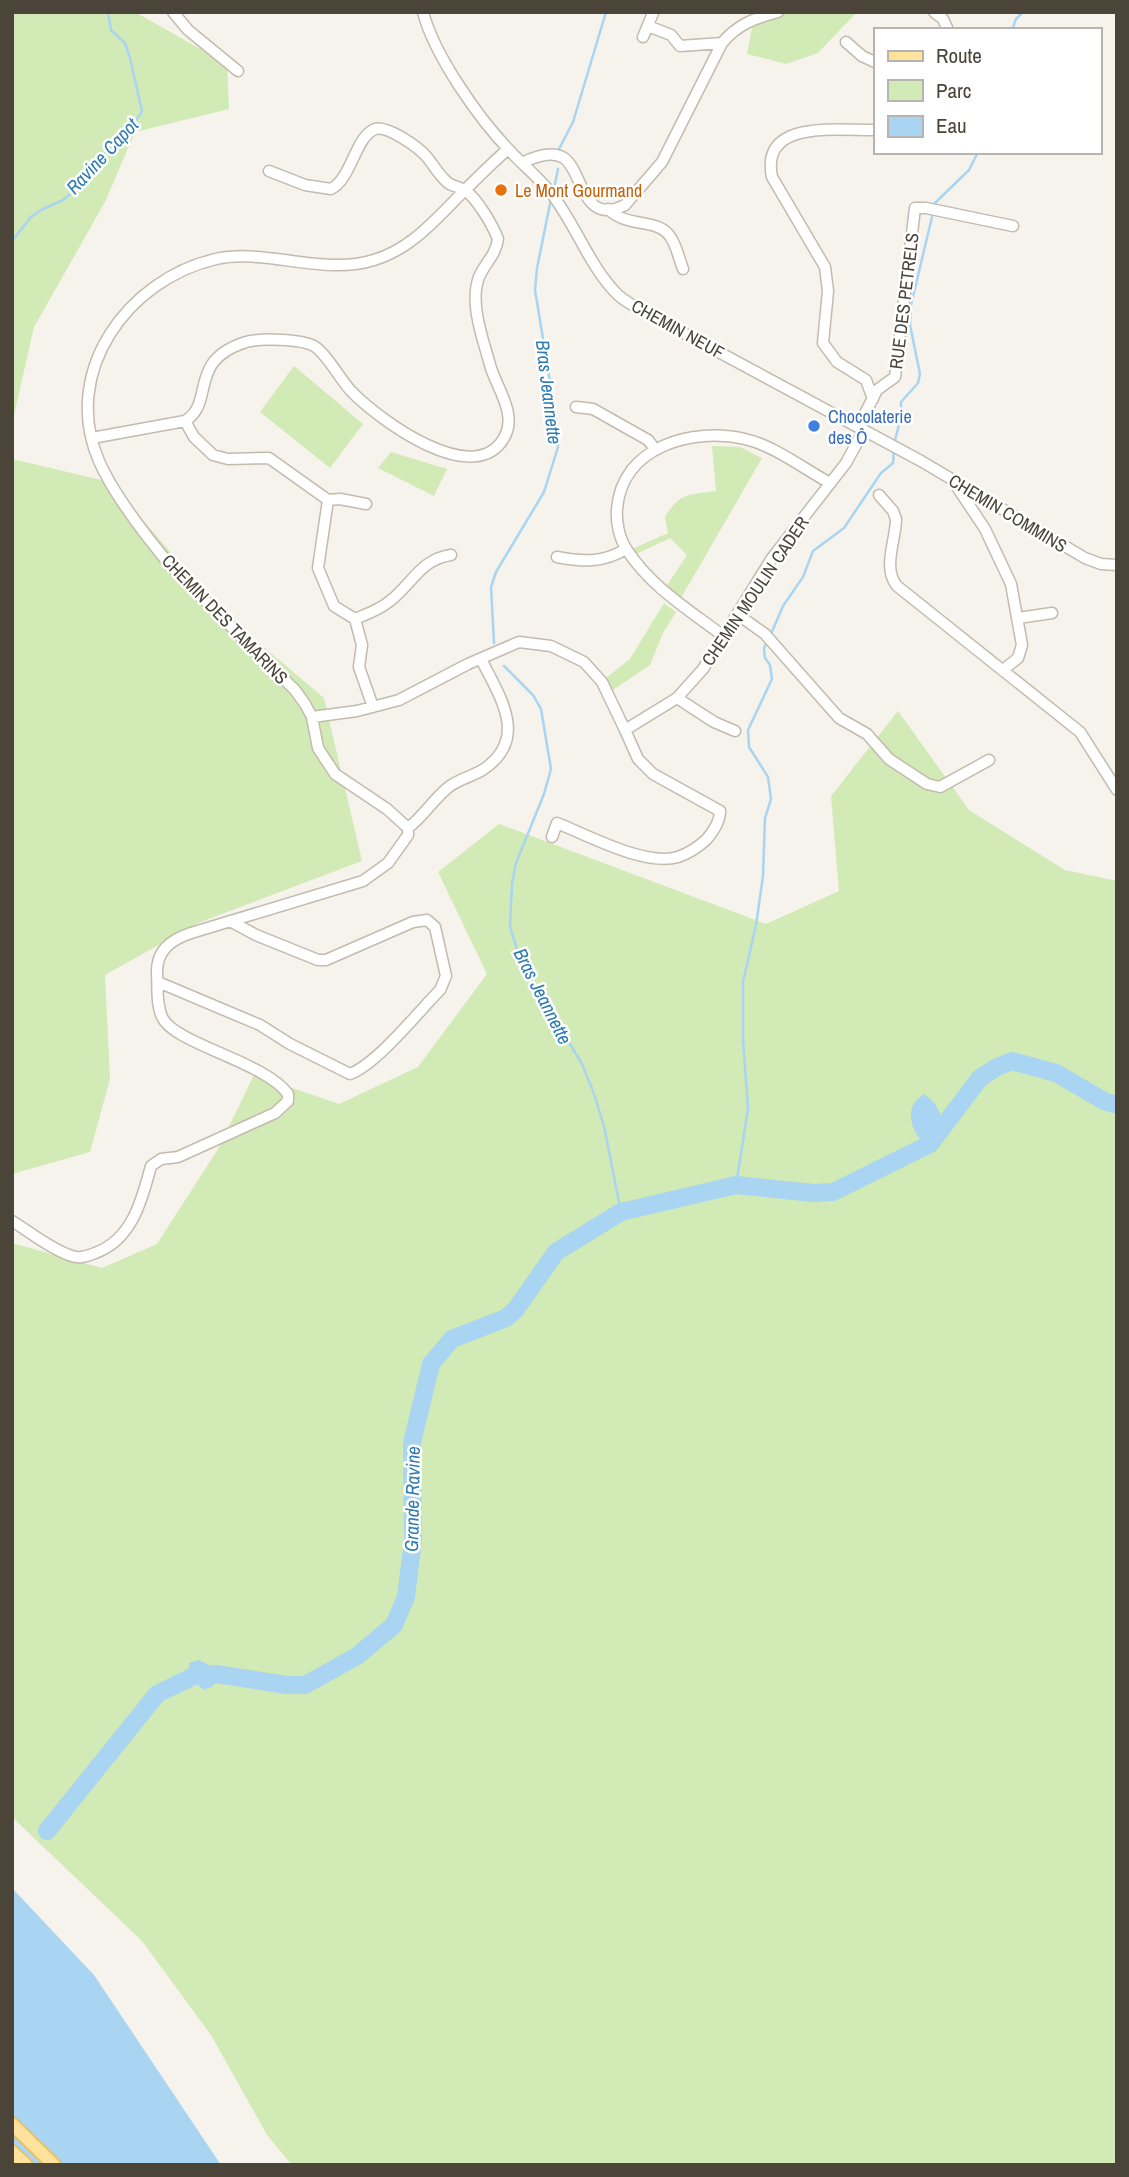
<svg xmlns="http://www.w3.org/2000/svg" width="1129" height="2177" font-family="'Archivo Narrow',sans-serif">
<rect width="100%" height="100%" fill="#f6f3ec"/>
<path fill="#d2eab5" d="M12 12H135L227 64 229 109 135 132 105 202 34 327 12 424Z
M755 12H857L818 53 786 64 747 54Z
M294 366 363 424 330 468 260 412Z
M712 446 740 447 762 458 681 598 666 587 687 555 670 538 636 554 632 549 668 533 665 517C680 492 689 495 716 491Z
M391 452 447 469 434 496 378 468Z
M12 459 110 482 221 611 324 698 362 861 198 923 105 975 110 1079 90 1152 12 1174Z
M664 603 676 612 663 633 650 665 613 690 606 678 630 659Z
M898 711 969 810 1065 870 1117 881V2165H292L267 2135 211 2035 142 1941 12 1817V1243L102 1268 157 1244 218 1149 254 1075 339 1104 418 1067 487 974 438 872 499 824 766 924 839 891 831 796Z"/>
<path fill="#a9d4f2" d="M924 1094C945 1108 948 1131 931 1149 917 1141 904 1117 915 1102 917 1099 921 1097 924 1094Z
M199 1660 211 1666 218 1677 213 1686 204 1690C193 1681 189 1677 189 1663Z
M12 1888 94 1975 221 2165H12Z"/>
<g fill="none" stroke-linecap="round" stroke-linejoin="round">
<path stroke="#a9d4f2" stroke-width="2.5" d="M1012 30 1016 19 1023 12
M559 149 573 122 606 12
M554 189 558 169
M935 203 969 170 978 152
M12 241 31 217 41 210 63 200 75 190 94 165 140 115 142 111 130 58 125 43 111 30 108 12
M894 444 901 417V402L918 383 920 374 910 325 911 305 932 217
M771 634 783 606 803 577 813 551 844 528 881 473 893 463 894 450
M494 643 491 587 496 572 544 492 558 447 557 424 535 290 537 268 551 199
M504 666 533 695 541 709 551 769 544 794 516 863 512 884 510 927 522 964 582 1064 593 1091 604 1126 621 1212
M736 1185 748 1109 743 1039V982L756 925 763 876 765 818 771 799 768 777 749 747 748 730 772 679 770 665 765 658 764 648 768 640"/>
<path stroke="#a9d4f2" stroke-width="18" d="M47 1831 157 1694 196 1675 216 1674 287 1685H305L357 1656 394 1625 406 1597 413 1540 412 1443 431 1364 452 1339 506 1318 516 1309 556 1252 621 1212 736 1185 813 1193 833 1192 930 1144 980 1078 997 1067 1012 1061 1056 1073 1104 1101 1117 1105"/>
<defs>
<path id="minor" d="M173 12 188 30 238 71
M423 12C434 55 479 119 510 151 523 165 539 178 551 193 576 225 589 266 618 295 627 303 639 309 650 315L921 461 1085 558 1101 564 1117 565
M934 12 943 19 948 30
M648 26 671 35 680 46 722 43
M643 37 653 13
M846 42 862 56 875 62
M522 163C534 157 551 150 564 158 583 171 582 227 625 205L662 162 722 43C738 24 755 18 778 12
M608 209C628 229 659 217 671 238 677 247 679 259 683 269
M873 399 866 380 837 362 823 343 828 291 825 267 772 177C760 118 840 131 875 130
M576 407 593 409 648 440 655 449
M185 421 194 437 213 455 228 459 269 458 328 500 340 499 366 504
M858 427 877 390 895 377 915 208H926L1013 226
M92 438 185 421C216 402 186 361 246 342 260 338 301 339 314 346 326 353 340 379 351 391 378 419 476 492 505 436 517 413 496 387 490 365 483 339 469 303 479 277 485 263 496 255 498 239 492 224 478 200 465 190 459 186 451 187 446 181 438 174 433 164 426 156 418 147 387 125 375 129 355 137 352 178 331 189L305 185 269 171
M955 484 985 529 1011 584 1022 645 1018 658 1003 670
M879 495 893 511 896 519C896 540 882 568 897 586L1080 732 1117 790
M328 500 318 568 334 606 355 619 362 645 359 667 373 707
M557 557C583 562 603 563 626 549
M737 614 765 634 839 718 867 734 889 759 927 784 940 787 989 760
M1018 618 1052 613
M355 619C367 614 379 610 390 601 412 584 421 559 451 555
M722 635C689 610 650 586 627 550 619 538 616 522 617 509 622 446 693 427 745 439 775 446 804 469 830 483
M677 698 714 722 735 731
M312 717 357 711 399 700 468 664 519 642 551 646 584 662 602 682 625 730 677 698 703 669 772 558 846 463 864 430
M408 828 387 809 335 774 318 748 312 717 305 704 295 690 174 570C149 540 114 496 99 461 60 372 128 279 216 259 266 248 323 276 374 260 411 249 436 219 462 193 477 178 492 163 508 149
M408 828C424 816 434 798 450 786 460 779 473 776 484 769 529 738 500 697 481 659
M552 837 557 823C587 835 646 867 678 857 687 854 698 847 706 840 713 832 720 821 720 811L653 774 638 759 625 730
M158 982 260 1025 290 1044 350 1074C377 1064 419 1011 440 990L446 976 435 927 427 920 413 922 326 960H318L256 935 230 921
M12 1221C30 1232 49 1248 69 1255 78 1259 85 1257 95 1253 132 1240 142 1200 151 1166L161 1159 178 1157 275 1113 288 1101V1094C264 1061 174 1044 162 1017 156 1004 158 988 157 974 156 951 170 940 191 933L363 881 388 863 408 835V828"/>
<path id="major" d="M12 2124 54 2165
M12 2152 26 2165"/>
</defs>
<use href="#minor" stroke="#c2bbae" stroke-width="13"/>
<use href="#major" stroke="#e6c16a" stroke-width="16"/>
<use href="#minor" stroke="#fff" stroke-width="10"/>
<use href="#major" stroke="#ffe39c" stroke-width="12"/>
</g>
<circle fill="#e8710a" stroke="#fff" stroke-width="2.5" cx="501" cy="190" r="7"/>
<circle fill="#3f7fe0" stroke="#fff" stroke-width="2.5" cx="814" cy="426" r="7"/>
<g text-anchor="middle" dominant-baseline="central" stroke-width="5" stroke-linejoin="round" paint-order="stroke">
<g font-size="18" fill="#c56008" stroke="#fff" text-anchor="start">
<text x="515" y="190">Le Mont Gourmand</text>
</g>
<g font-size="18" fill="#4b4439" stroke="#fff">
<text transform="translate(904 301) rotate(-83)">RUE DES PETRELS</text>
<text transform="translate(678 329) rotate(29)">CHEMIN NEUF</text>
<text transform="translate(1008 513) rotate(31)">CHEMIN COMMINS</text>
<text transform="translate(755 591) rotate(-56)">CHEMIN MOULIN CADER</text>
<text transform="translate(225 619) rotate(46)">CHEMIN DES TAMARINS</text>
</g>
<g font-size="18" fill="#366cbe" stroke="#fff" text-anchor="start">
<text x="828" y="416">Chocolaterie<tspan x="828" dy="21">des Ô</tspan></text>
</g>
<g font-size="19" font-style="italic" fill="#2e7ab2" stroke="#fff">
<text transform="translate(102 156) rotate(-47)">Ravine Capot</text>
<text transform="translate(549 392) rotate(83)">Bras Jeannette</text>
<text transform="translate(543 996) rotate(63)">Bras Jeannette</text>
<text transform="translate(412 1499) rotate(-89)">Grande Ravine</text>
</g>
</g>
<rect width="1129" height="2177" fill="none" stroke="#4b4439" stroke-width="28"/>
<rect x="874" y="28" width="228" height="126" fill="#ffffff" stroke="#b7b4b0" stroke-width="2"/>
<rect x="888" y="51" width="35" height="10" fill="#ffe39c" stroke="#b7b4b0" stroke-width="2"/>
<text x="936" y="63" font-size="21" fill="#4b4439">Route</text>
<rect x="888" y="80" width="35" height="21" fill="#d2eab5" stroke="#b7b4b0" stroke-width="2"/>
<text x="936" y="98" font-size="21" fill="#4b4439">Parc</text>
<rect x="888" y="116" width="35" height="21" fill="#a9d4f2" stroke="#b7b4b0" stroke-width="2"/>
<text x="936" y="133" font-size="21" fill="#4b4439">Eau</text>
</svg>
